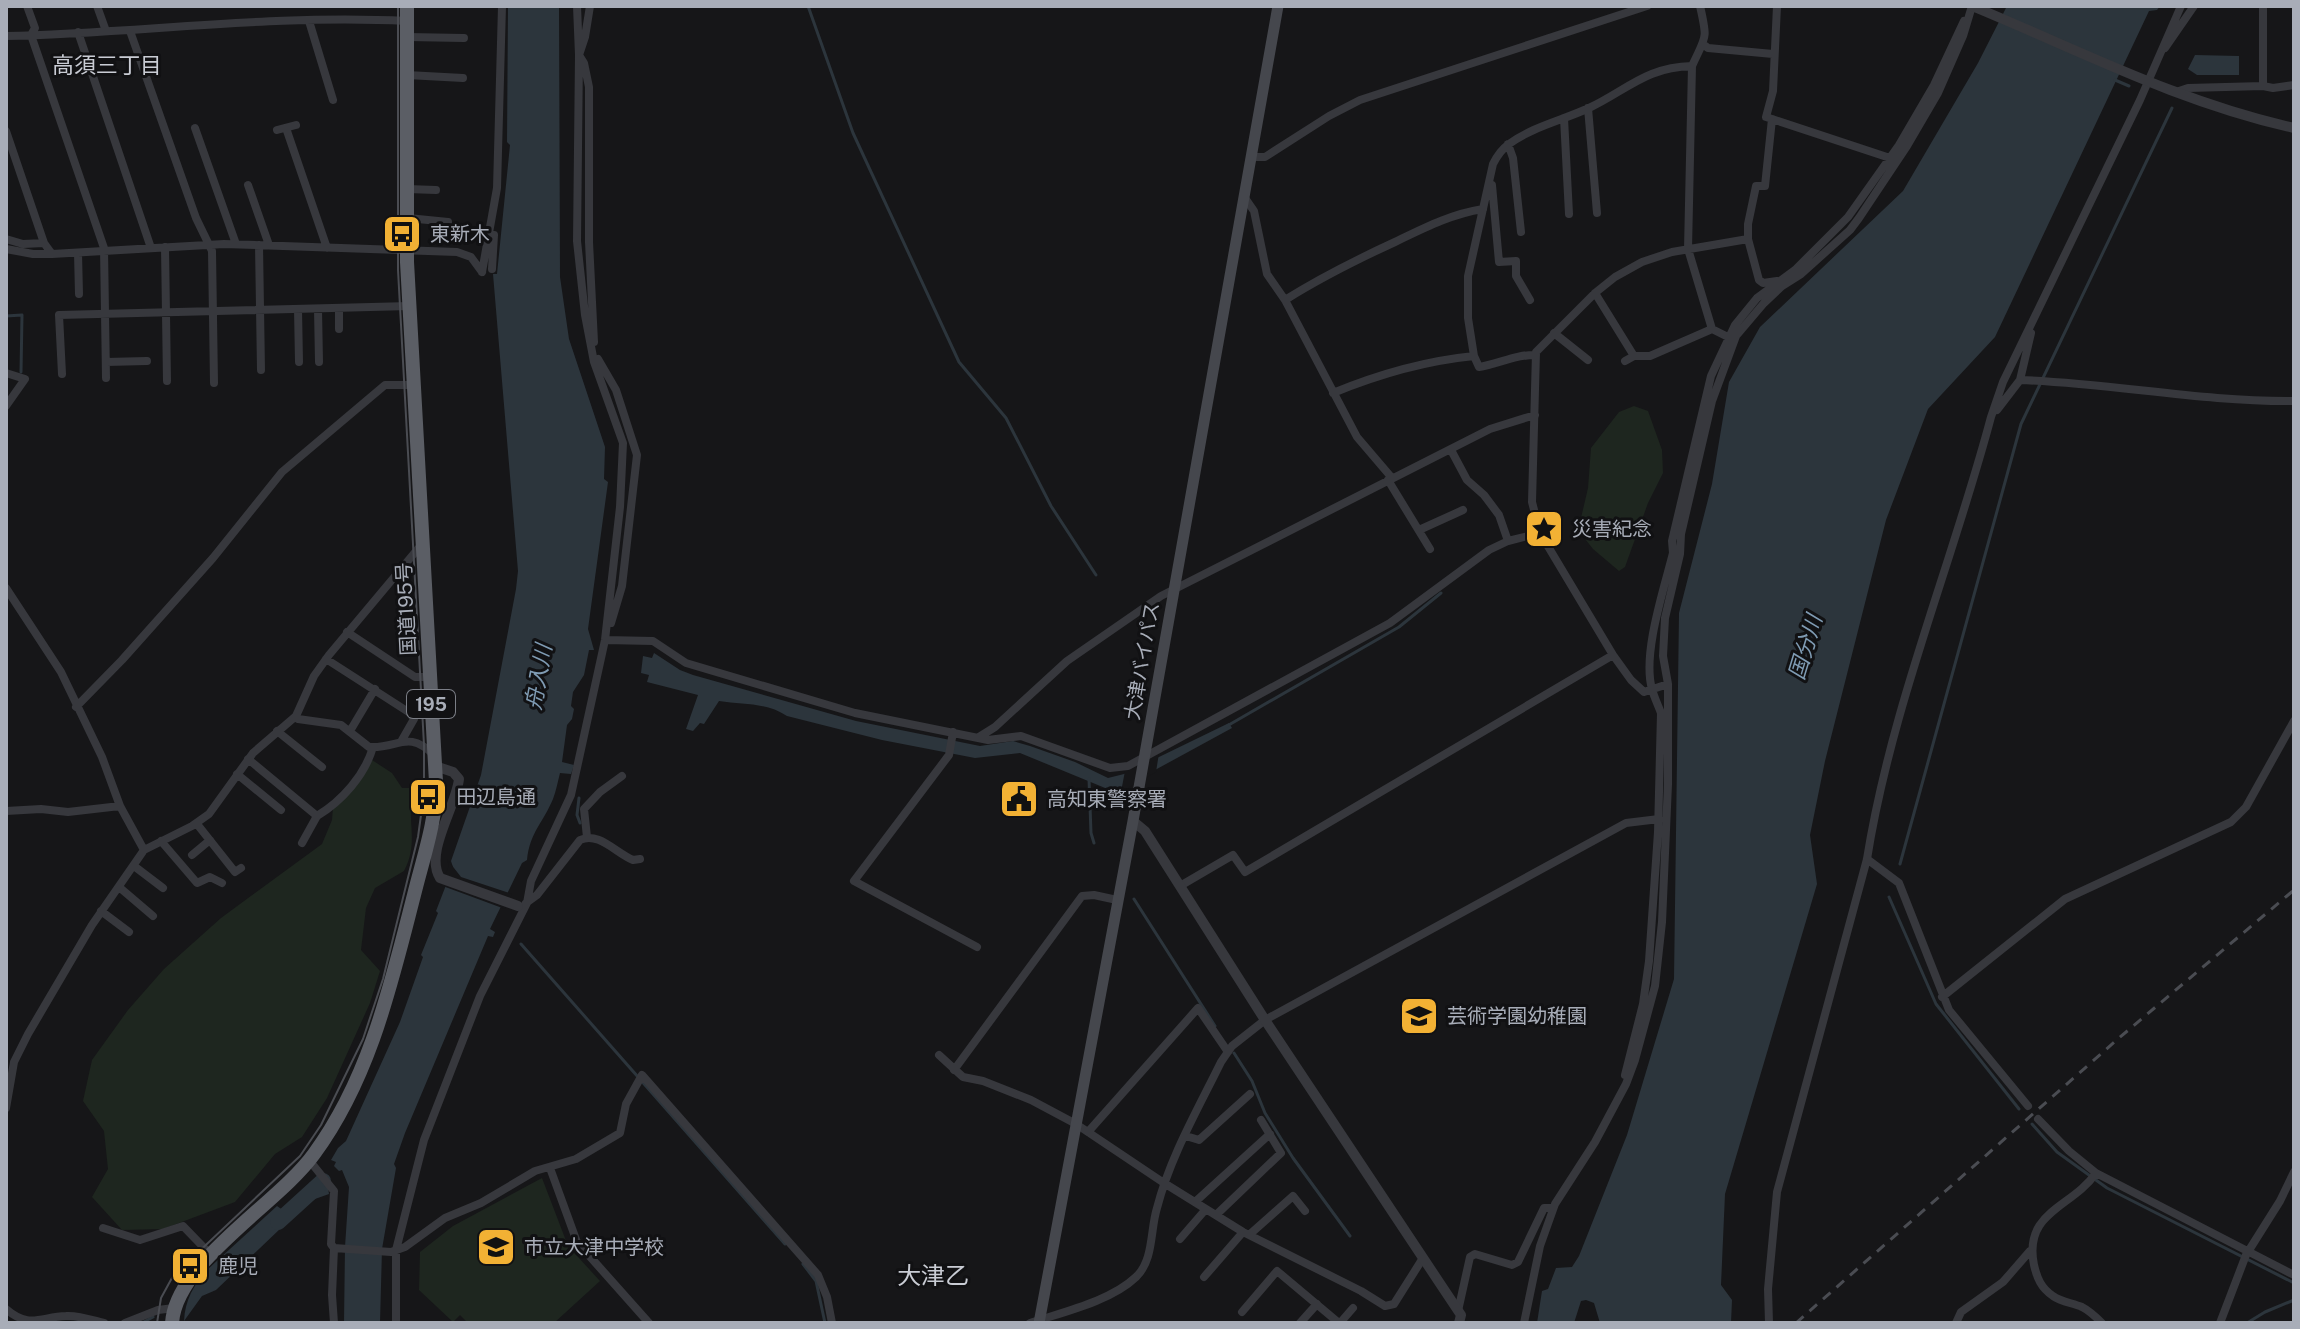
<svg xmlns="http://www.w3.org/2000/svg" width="2300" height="1329" font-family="'Public Sans','Noto Sans JP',sans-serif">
<rect width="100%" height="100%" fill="#161618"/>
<path fill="#1e261f" d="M1634 406 1648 411 1662 450 1663 473 1648 503 1625 567 1619 571 1593 549 1582 535 1581 518 1588 488 1591 448 1619 412Z
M372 760 392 773 402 788H411L414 792C405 819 420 841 404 871L375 888 366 908 361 950 380 971 370 1003 327 1098 302 1137 275 1154 235 1202 163 1229 122 1230 92 1197 108 1169 104 1131 83 1101 92 1060 128 1010 164 969 221 918 322 844 332 820 333 808Z
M542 1178 568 1246 600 1281 554 1323H468L460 1315 453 1322 419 1290 420 1252 453 1226Z"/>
<path fill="#2c353c" d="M508 6H559L560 277 569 339 605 447 604 479 608 482 588 629 594 650H589L584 675 573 692 571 706 574 709 572 719 567 725 562 762 574 765 571 774 560 773C558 781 556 791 553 799 543 823 530 832 527 860L522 863 490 929 495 932 493 937 488 936 405 1133 394 1164 396 1168 382 1249 380 1323H344L345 1247 349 1187 342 1170 339 1171 334 1166 336 1162 331 1160 338 1148 346 1141 400 1022 423 957 421 955 438 913 436 911 453 867 451 861 481 775 516 589 518 571 493 274H497L510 145 507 142Z
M2007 6H2160L2157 10 2149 11 1995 337 1928 409 1886 520 1825 761 1810 835 1817 884 1725 1194 1721 1285 1732 1300 1731 1323H1600L1594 1303 1586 1300 1581 1301 1574 1323H1537L1542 1291 1548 1289 1556 1268 1572 1267 1579 1256 1627 1135 1674 979 1679 613 1712 484 1729 382 1760 327 1903 191 1978 63Z
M2195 55 2239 56V75H2197L2188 69Z
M654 653 680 670 693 675 856 721 980 746 1013 741 1030 746 1075 762 1108 778 1124 774 1229 723 1232 728 1122 788 1110 790 1020 753 975 758 882 740 787 716C766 702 743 705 719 701L704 724 700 723 693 731 686 729 698 695 647 682 649 675 641 673 643 656 652 658Z
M320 1178 328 1187 329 1194 315 1199 302 1208 216 1290 202 1296 184 1321C185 1300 194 1284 208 1269L277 1206 287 1213 314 1190 309 1183Z"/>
<path fill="#161618" d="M1159 753 1156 772 1121 792 1125 771Z
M447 859 461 877 512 894 505 909 440 885 449 866Z"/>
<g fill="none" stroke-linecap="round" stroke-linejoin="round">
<path stroke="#2c353c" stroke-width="3" d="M808 6 853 133 959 362 1006 418 1051 506 1096 575
M2115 80 2129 86
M6 316 22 315 21 372
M1227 726 1399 627 1441 593
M1089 779 1091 833 1094 843
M579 798 577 815 580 823
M1900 864 2021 424 2172 108
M1889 897 1936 1004 2019 1109
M1134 899 1215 1026
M521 944 785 1244
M1234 1053 1252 1081 1265 1113 1293 1158 1350 1236
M2032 1124 2057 1152 2107 1188 2294 1283
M803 1264 816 1281 825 1323
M142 1323 153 1317
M2247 1323 2265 1312 2294 1300"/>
<path stroke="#2c353c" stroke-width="16" d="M278 1222 323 1181"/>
<path stroke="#37383d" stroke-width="8" d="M27 6 35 28 31 35 104 248 106 378
M97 6 106 31
M590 6 585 37 579 55 584 63 589 87V242L594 342
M1700 6C1708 41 1706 35 1692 66L1688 249 1712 329 1728 337
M1777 6 1773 91 1766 117 1890 158
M309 21 333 100
M130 31 196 218 212 251 214 383
M78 32 151 248
M6 36C140 33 273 14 407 21
M407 37 464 38
M1704 45 1708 48 1773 54
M2165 48 2194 6
M407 75 463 78
M2263 86 2273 88 2294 85
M2176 92 2188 88 2263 86V6
M1588 108 1597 213
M1564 118 1569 214
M195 128 236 244
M286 128 327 248
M277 130 296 125
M6 131 44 243
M1508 144 1513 158 1521 232
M1252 157H1265L1329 116 1360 100 1647 6
M248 185 269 245
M1492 185 1499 262 1516 261V276L1530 300
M407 189 436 190
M1245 198 1254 211 1267 274 1285 300 1357 437 1392 478
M408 218 448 222
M6 239 23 244 44 243 52 254 224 244 457 252 471 257 482 272
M1748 239V224L1756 186H1765L1772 119
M259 245 261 370
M165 247 167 381
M6 249 33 254H52
M78 253 79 294
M492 269 494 235
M482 272 497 188 502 6
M1595 293 1634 356
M1285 300C1320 278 1358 259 1395 242 1424 228 1451 214 1483 209
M339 308V329
M298 309 299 362
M318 309 319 362
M1554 333 1588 360
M2031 333 2020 380C2111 383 2202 402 2294 401
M1474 356 1479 367C1498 364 1517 354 1536 355
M598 359 616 390 637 455 622 586 611 623
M1625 361 1634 356H1650L1712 329
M106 362 147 361
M6 373 25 379 6 406
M62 374 59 315 410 306
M1333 393C1379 374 1424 361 1474 356L1468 318V276L1493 164C1497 156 1502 149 1509 144 1532 127 1563 120 1589 108 1627 90 1646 67 1692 66
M1997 410 2020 380
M1451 450 1467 480 1484 495 1499 515 1508 541
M1388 480 1430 549
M1419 530 1463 510
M6 588 61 672 102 757 120 806 144 850 192 826 209 814 253 753 296 716 298 719 341 725 369 747C399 749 407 729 434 755
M347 632 415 677H430
M605 640 653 641 686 663 855 713 988 740 1021 736 1110 768 1128 766 1390 623 1489 550 1508 541 1540 533
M326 659 410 713 414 719 402 740
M1668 684 1644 692 1631 680 1613 655 1540 533 1532 502 1536 352 1595 293 1615 277 1642 262 1672 252 1748 239 1759 280 1763 283 1777 281
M76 707 122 660 213 558 282 472 385 385H414
M296 716 314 676 329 655 422 544
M277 731 322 767
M350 731 375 689
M953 732 949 755 854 881 977 947
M979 737 995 727 1067 661 1161 596 1490 429 1535 415
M248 759 317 816C342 801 365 775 373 747
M237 774 281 810
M6 811 41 809 68 812 120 806
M197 824 235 872 241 868
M587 837 584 809 600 792 622 776
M161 841 197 883 210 877 222 883
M302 843 317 816
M192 855 210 840
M1867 859 1899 883 1949 1010 2028 1106
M134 866 163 888
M1180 886 1233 855 1245 872 1613 655
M119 887 153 916
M526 903 537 895 580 840C598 831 616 853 633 860L640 859
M101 911 129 932
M1942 997 2065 899 2231 822 2246 807 2294 721
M939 1055 963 1077 983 1081 1031 1100 1076 1124 1164 1183 1243 1232 1361 1291 1385 1306 1394 1304 1423 1258
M954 1070 1082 896 1094 895 1117 900
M1625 1075 1643 1004 1649 961 1658 832 1661 713C1658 705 1654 697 1652 689 1642 654 1664 589 1673 553L1672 541 1711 376 1735 325 1757 298 1795 270 1848 217 1899 145 1934 85 1964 21
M6 1108 14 1062 28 1034 92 925 144 850
M2038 1119 2069 1151 2096 1173 2294 1275
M1088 1132 1198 1008 1228 1052
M1186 1136 1199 1140 1250 1094
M309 1160 334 1191 331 1244 334 1248 332 1295 334 1323
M550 1168 577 1242 649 1323
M2096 1173C2072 1208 2023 1211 2034 1265 2037 1278 2041 1288 2053 1296 2061 1302 2073 1303 2082 1307 2090 1311 2096 1317 2102 1323
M1195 1202 1270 1134
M1216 1215 1281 1153 1261 1120
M103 1228 140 1240 183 1226 211 1255
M1249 1235 1293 1196 1305 1211
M1180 1239 1206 1209
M334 1248 391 1252 405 1247 445 1218 481 1203 535 1171 576 1159 620 1133 626 1104 642 1075 818 1275 827 1297 832 1323
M1204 1277 1243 1232
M6 1309C29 1329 40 1317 66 1316 78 1315 92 1320 104 1323
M1458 1311 1470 1257 1475 1254 1512 1265 1518 1262 1544 1208H1553
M1242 1312 1277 1271 1339 1323
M125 1323 158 1310 174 1308
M396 1323V1250L424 1140 480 996 527 903 531 881 571 795 605 640 620 507 623 443 594 362 585 315 577 241 579 55 577 6
M1030 1323C1063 1312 1111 1301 1136 1277 1154 1260 1150 1230 1157 1208 1170 1157 1198 1109 1221 1062L1232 1046 1265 1020 1626 823 1659 819
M1300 1323 1317 1304
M1340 1323 1353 1308
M1524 1323 1540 1246 1555 1204 1595 1142 1626 1084 1635 1060 1655 986 1662 922 1668 784V684L1663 656 1665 618 1680 554 1681 534 1712 401 1736 336 1764 303 1782 286 1801 274 1850 230 1859 218 1907 146 1938 93 1963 36 1972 6
M1769 1323 1768 1289 1777 1192 1867 859C1891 708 1952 564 1991 417L2003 382 2140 100 2181 6
M1956 1323 1961 1312 2003 1282 2030 1251
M2220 1323 2246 1255 2280 1201 2294 1172"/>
<path stroke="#37383d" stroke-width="10" d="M1972 6C2081 51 2178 102 2294 128
M435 766 453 772 459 779C456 807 424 853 440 878L518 906
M1133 821 1145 831 1265 1020 1439 1282 1461 1315 1459 1323"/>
<path stroke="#45474d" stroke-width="11" d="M1039 1323 1133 821 1278 6"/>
<path stroke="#5b5e65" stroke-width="14" d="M172 1323C176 1262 278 1204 314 1154 370 1078 391 984 414 895 423 858 437 819 436 782L407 262V6"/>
<path stroke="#4a4c52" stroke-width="2" d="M157 1323 161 1298 173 1276 300 1156 321 1125 363 1039 383 979 418 837 424 793V745L398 270V6"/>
<path stroke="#4a4c52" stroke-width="3" stroke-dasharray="10 8" stroke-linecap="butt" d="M1796 1323 2119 1038 2294 890"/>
</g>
<defs>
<symbol id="bus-square" viewBox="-11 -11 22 22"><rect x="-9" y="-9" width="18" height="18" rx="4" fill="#f2b134" stroke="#111113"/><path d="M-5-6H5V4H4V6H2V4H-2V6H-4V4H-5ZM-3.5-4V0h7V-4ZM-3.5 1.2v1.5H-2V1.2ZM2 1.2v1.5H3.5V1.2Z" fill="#111"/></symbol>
<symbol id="sight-square" viewBox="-11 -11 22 22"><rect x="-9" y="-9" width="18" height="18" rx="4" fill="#f2b134" stroke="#111113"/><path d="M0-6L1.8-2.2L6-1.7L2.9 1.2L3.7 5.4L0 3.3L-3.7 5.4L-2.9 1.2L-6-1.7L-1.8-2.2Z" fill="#111"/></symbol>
<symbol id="civic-square" viewBox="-11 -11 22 22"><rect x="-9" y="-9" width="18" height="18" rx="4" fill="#f2b134" stroke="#111113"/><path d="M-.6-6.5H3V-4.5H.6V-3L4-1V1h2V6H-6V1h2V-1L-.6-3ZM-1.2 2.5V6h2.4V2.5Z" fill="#111"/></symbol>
<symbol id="school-square" viewBox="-11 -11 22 22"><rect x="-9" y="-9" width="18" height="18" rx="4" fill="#f2b134" stroke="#111113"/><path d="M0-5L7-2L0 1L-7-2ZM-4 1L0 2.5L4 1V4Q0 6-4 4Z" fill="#111"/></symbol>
</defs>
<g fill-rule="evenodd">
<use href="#bus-square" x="380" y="212" width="44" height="44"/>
<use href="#sight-square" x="1522" y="507" width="44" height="44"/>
<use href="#bus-square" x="406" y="775" width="44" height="44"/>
<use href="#civic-square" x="997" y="777" width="44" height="44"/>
<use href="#school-square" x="1397" y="994" width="44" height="44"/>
<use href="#school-square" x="474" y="1225" width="44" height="44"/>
<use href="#bus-square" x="168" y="1244" width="44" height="44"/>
</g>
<g text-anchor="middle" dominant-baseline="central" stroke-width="6" stroke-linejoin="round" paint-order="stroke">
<rect fill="#111113" stroke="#7b7e86" stroke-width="2" x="407" y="690" width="48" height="28" rx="6"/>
<g font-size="18" font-weight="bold" fill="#a8adb8">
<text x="431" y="704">195</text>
</g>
<g font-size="20" fill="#a8adb8" stroke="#111113" text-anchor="start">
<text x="430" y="234">東新木</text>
<text x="1572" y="529">災害紀念</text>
<text x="456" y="797">田辺島通</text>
<text x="1047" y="799">高知東警察署</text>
<text x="1447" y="1016">芸術学園幼稚園</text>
<text x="524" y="1247">市立大津中学校</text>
<text x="218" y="1266">鹿児</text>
</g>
<g font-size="20" fill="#a8adb8" stroke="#111113">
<text transform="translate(406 609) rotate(-93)">国道195号</text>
<text transform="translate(1142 661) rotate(-80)">大津バイパス</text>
</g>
<g font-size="22" fill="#c9ccd4" stroke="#111113">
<text x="107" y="65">高須三丁目</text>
</g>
<g font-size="22" font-style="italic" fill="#7f9bb3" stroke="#111113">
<text transform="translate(1805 647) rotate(-73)">国分川</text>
<text transform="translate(538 677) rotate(-80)">舟入川</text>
</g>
<g font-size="24" fill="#c9ccd4" stroke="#111113">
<text x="933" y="1275">大津乙</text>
</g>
</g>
<rect width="2300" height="1329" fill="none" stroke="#a8adb8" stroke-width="16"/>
</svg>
